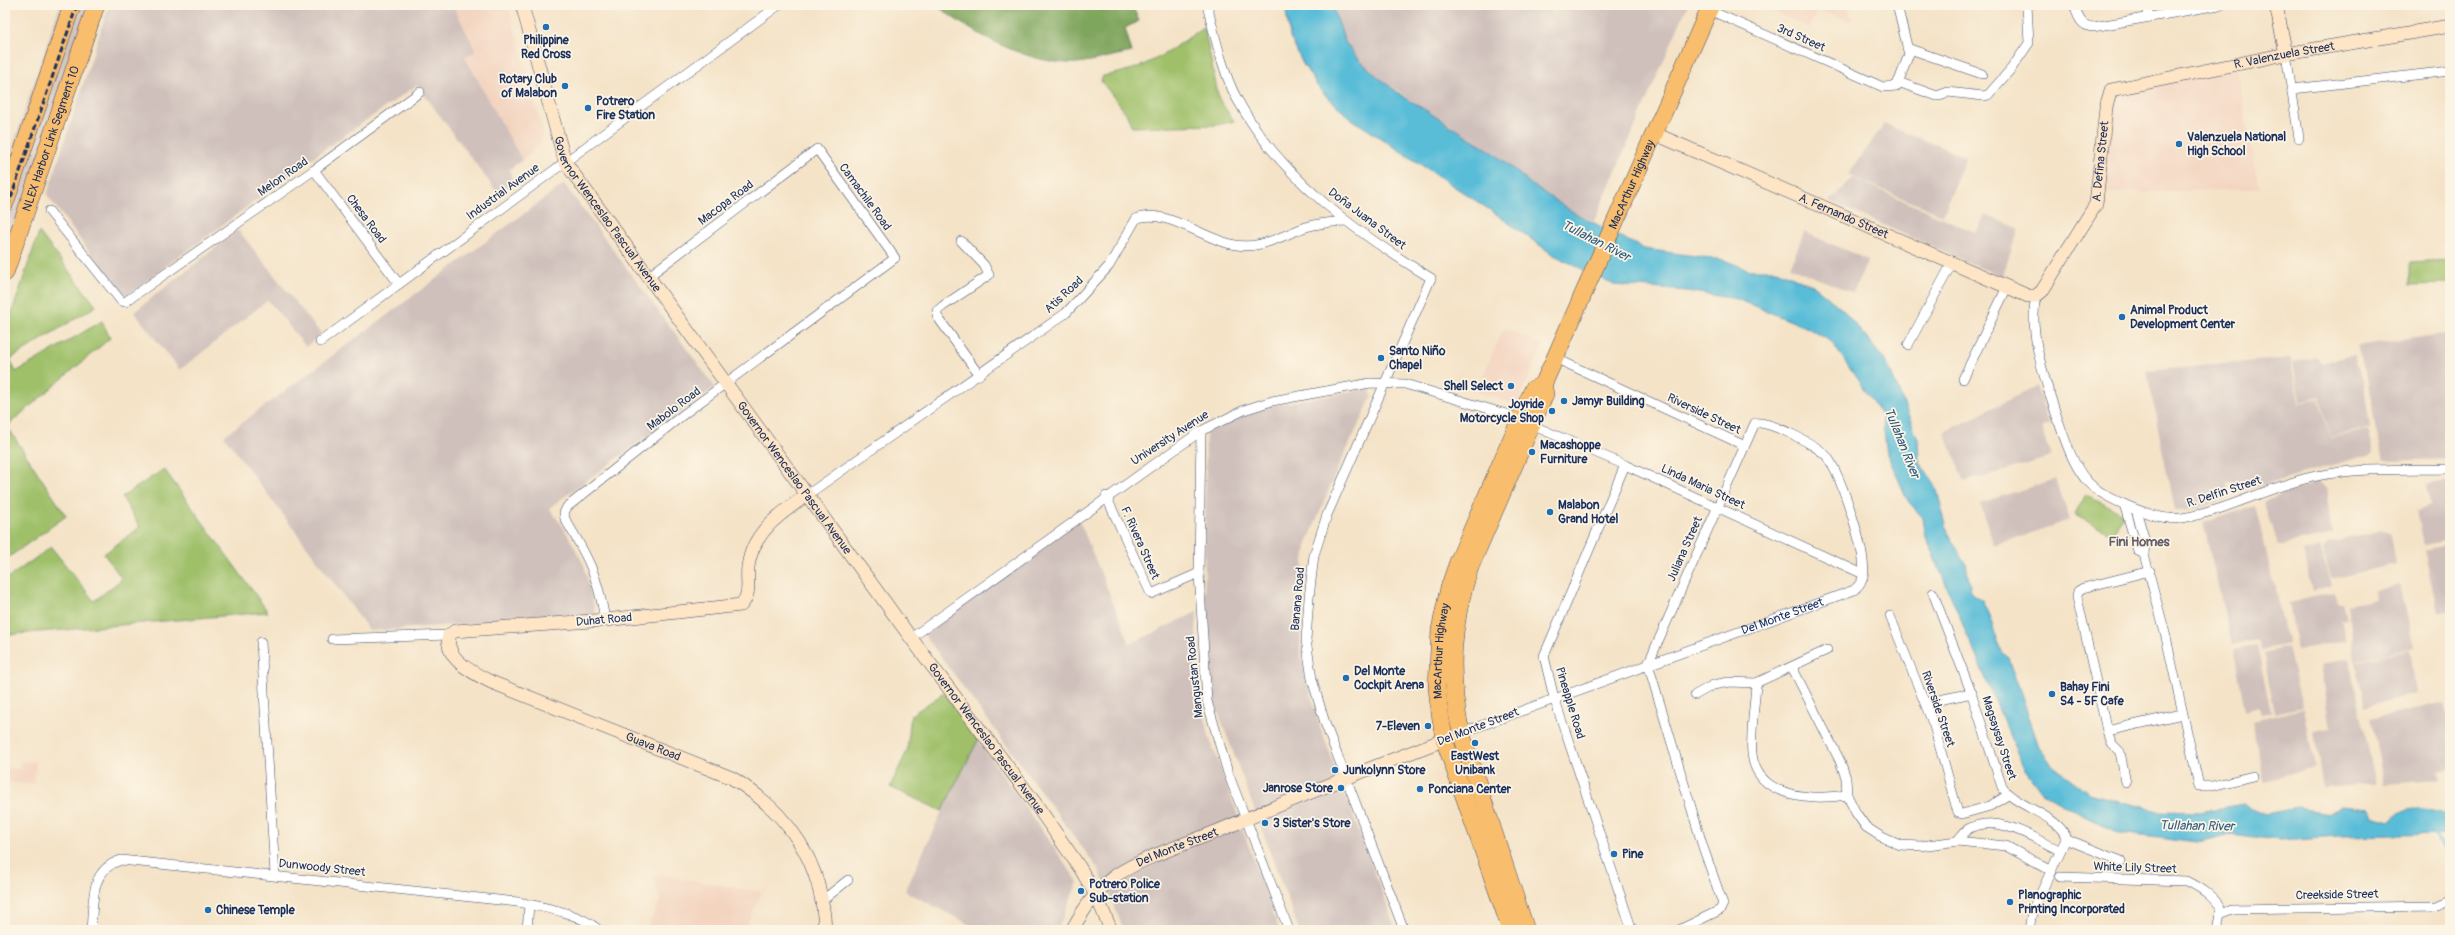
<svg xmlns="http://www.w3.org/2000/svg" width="2455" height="935" font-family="Pangolin,sans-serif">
<rect width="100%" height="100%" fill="#fcf5e5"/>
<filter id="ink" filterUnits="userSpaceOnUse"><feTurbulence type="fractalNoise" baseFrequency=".025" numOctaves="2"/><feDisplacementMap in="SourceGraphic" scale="8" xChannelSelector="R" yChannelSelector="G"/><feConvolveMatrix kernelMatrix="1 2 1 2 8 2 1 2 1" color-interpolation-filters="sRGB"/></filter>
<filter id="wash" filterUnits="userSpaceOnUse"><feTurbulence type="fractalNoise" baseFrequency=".012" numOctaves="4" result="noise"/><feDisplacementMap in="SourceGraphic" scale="16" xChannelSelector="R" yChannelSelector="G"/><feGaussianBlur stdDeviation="0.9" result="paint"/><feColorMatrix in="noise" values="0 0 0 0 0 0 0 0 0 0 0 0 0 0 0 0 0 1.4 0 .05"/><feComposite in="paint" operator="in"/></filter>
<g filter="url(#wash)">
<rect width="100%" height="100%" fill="#f4e3c7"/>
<path fill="#f3d4bf" d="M453 5H508L543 132 542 139 531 153 522 160 465 57 476 50Z
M1760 5H1847L1853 19 1848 21 1818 9 1809 28Z
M2237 69 2259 189 2100 193 2111 99 2116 92Z
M1504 328 1543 345 1517 405 1476 392Z
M21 761 36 762 34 784 5 782V768L20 769Z
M653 874 762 892 744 930H646L660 900Z"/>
<path fill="#cfc0bb" d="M60 5H104L5 295V169Z
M109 5H453L476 51 465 57 522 160 510 169 512 182 499 195 417 85 319 153 124 298 47 195Z
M1332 5H1688L1594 221 1571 211 1378 77 1360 61 1346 44Z
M1884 124 1966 157 1943 215 1848 175Z
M1853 178 1976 233 1985 215 2019 228 2002 277 1829 201Z
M564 184 715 387 549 508 564 528 584 565 596 615 370 631 224 436Z
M238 230 321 334 306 347 268 300 180 370 134 312Z
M1804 232 1868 260 1853 293 1790 267Z
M2450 333V459L2384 461 2375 426 2369 382 2356 347Z
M2354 355 2364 383 2370 428 2330 437 2320 396 2300 401 2293 363 2316 357 2321 363Z
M2290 358 2299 402 2319 398 2330 438 2368 430 2374 453 2242 491 2235 483 2227 482 2228 498 2194 509 2174 510 2147 371Z
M2036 386 2049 424 2041 428 2051 457 1964 482 1945 432Z
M1370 388 1372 396 1334 477 1306 546 1301 584 1300 652 1319 724 1396 930H1299L1210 690 1204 638 1206 433 1246 412 1263 407Z
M2056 479 2070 520 1994 545 1980 503Z
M2318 481 2326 488 2332 534 2278 546 2263 502Z
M2450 481V540L2424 545 2417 510 2430 505 2427 484Z
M2255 505 2288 644 2261 650 2258 640 2232 645 2203 523Z
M1079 520 1130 644 1197 612 1195 673 1209 736 1279 930H1124L1099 870 924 634Z
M2381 530 2391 534 2396 564 2331 579 2323 549 2329 543Z
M2450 544V610L2438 613 2424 550Z
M2320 547 2332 586 2312 592 2304 552Z
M2400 585 2414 647 2355 661 2348 605 2376 599 2375 589Z
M2334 592 2338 602H2343L2347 620 2341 621 2346 640 2297 650 2289 603Z
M2257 645 2271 713 2261 715 2259 707 2245 711 2234 650Z
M2288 647 2302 707 2275 713 2263 653Z
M2410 649 2416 694 2365 706 2356 662Z
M2349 658 2376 784 2323 788 2314 731 2331 728 2321 665Z
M2444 702 2450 728V769L2438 771 2442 780 2384 784 2371 719Z
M2303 709 2315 768 2265 781 2252 721Z
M978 740 1078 882 1057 930H980L905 891 942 811Z"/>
<path fill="#9fc069" stroke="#5d7864" d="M1204 27 1219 99 1234 121 1217 125 1132 127 1126 113 1101 81 1103 76C1148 69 1168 52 1204 27Z
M39 232 96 306 10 359 16 372 102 321 110 338 7 426 66 516 5 560V333Z
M2450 260V284L2410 285V262Z
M164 469 268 612 5 635V580L51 547 94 601 122 579 104 554 140 527 122 497Z
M2086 494 2124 514 2113 535 2075 515Z
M944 693 978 740 942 811 890 787 907 751 911 715Z"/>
<path fill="#7fa65d" stroke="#4d6a5e" d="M936 5H1132L1139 21 1125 28 1132 52C1114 55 1096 61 1078 63 1031 66 971 33 936 5Z"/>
<path fill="#5abdd8" stroke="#3a769b" d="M1285 5H1332L1346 44 1360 61 1378 77 1401 95 1494 153 1532 185 1571 211 1644 249 1724 260 1749 270H1776L1814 286 1843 310 1887 363 1918 439 1919 462 1936 487 1949 536 1966 563 1971 592 1982 600 1990 618 2001 652 2009 658 2039 747 2052 765 2089 793 2158 811 2200 812 2243 804 2266 814 2296 808 2329 813 2341 806 2369 809 2372 816 2390 821C2412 799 2424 811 2450 815V834L2338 836 2279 840 2229 834 2197 843 2120 833 2082 815 2042 792 2022 765 1926 537 1923 518 1908 501 1887 454 1882 416 1832 342 1806 327 1737 299 1686 291 1614 285 1552 254 1496 214 1350 118 1320 90 1303 64 1290 37Z"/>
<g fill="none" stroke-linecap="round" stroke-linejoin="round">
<path stroke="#5abdd8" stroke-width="3" d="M2433 832 2450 858"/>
</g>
</g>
<g filter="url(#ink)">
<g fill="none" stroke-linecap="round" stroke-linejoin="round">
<defs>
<g id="street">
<path d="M1207 5C1214 32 1223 73 1236 97 1279 177 1355 232 1431 278L1327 515 1314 555 1309 598 1306 640 1312 679 1325 723 1404 930"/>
<path d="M2074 5C2078 16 2080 26 2093 27L2219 5"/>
<path d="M2147 5 2149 17"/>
<path d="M1709 10 1883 87 1897 86 1909 54 1897 5"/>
<path d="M1907 48 1982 74"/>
<path d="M2286 54 2299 138"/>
<path d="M1898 82 1937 96 1948 92 1983 96 1988 95 2011 69 2029 43 2027 5"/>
<path d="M2293 89 2450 71"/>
<path d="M314 170 399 284"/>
<path d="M49 211 121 301 125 302 314 170 420 92"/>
<path d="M961 241 984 265 989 275 943 306 937 311V316L979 375"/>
<path d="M2036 296C2028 333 2045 379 2056 414 2064 436 2071 462 2086 480 2101 498 2159 522 2182 518 2227 511 2268 487 2312 477 2357 467 2404 470 2450 469"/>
<path d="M320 342 779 5"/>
<path d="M1908 345 1952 263"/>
<path d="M1555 358 1743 445"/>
<path d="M1963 379 2007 287"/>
<path d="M1201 431 1199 573 1207 701 1228 773 1289 930"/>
<path d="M1625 465 1544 656 1554 698 1632 930"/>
<path d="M807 495 1066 313 1109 266 1136 219C1164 207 1202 238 1231 244 1259 251 1280 236 1306 227 1319 223 1332 222 1345 221"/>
<path d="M1106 496 1151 594 1199 573"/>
<path d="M2124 504 2138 551 2144 554"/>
<path d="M2136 510 2145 541 2144 554 2165 633 2199 786H2212L2253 776"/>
<path d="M1933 593 1971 692 2002 787C2015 807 2062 816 2066 839L2032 912 2029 930"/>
<path d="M1890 616 1934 726 1958 813 1962 814 1990 806 2008 795"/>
<path d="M605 620C598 576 588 557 565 519L564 513 567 507 684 414 895 258 817 149 649 276"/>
<path d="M911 638 1201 431 1244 410 1272 401 1370 383 1405 384 1506 414 1625 465 1863 574"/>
<path d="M332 639 449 635"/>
<path d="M261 642 275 875"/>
<path d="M1792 667 1840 761 1846 778 1847 795 1856 813 1866 827 1880 836 1900 845 1921 846 1957 841 2006 846 2050 870"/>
<path d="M1756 683C1755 704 1750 734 1752 754 1757 799 1813 800 1847 795"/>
<path d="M1695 695 1713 685 1729 682 1756 683 1827 650"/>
<path d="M1925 703 1972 693"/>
<path d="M2107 731 2182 714"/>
<path id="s1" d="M1461 733 1854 590C1858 586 1862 583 1863 577 1868 555 1841 477 1828 458 1820 446 1768 420 1755 423L1648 664 1703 847 1723 904 1720 910 1679 930"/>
<path d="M2126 782 2120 752 2112 744 2107 731 2077 597 2078 591 2083 588 2150 571"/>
<path d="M2066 839 2121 861"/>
<path d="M1957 841C1961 837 1965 830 1970 828 2000 814 2033 838 2059 850"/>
<path d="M2059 877 2187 881C2203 889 2213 896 2223 911"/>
<path d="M823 900 848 880"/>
<path d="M91 930C94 901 89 870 121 860L518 902C546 908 577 912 599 930"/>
<path d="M527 930 529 905"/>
<path d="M2217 930 2220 914 2233 909 2438 906 2450 900"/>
</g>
<g id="secondary">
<path id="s2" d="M522 5 565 162 911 638 1035 803 1080 868 1096 895 1111 930"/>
<path d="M2276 5 2286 54"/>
<path id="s3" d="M1653 133 2028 296H2036L2042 291 2096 204 2106 107 2111 90 2286 54 2450 26"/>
<path id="s4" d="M807 495C781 513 752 532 748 567 746 581 752 593 741 605L605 620 455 631 449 635C444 659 473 673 491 682L732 778C790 814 822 861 825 930"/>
<path id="s5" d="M1072 930C1083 910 1096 890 1115 876 1141 858 1188 843 1218 831 1295 798 1373 767 1451 737"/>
</g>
<g id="highway">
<path d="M5 203 72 5"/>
<path id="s6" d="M5 273 96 5"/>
<path id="s7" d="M1511 930 1444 739 1439 706 1437 687 1440 630 1449 588 1458 562 1533 389 1543 385"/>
<path id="s8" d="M1526 930 1461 733C1448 674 1451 625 1470 567L1545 394 1543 385 1711 5"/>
</g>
</defs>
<use href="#street" stroke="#3c4a6e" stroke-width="10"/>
<use href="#secondary" stroke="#3c4a6e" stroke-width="14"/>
<use href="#highway" stroke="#3c4a6e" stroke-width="18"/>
<use href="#street" stroke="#fff" stroke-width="9"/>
<use href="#secondary" stroke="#fde5c5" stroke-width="13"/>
<use href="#highway" stroke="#f9be6d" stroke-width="17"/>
<path stroke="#1b2f5e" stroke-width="3" stroke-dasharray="6 3" stroke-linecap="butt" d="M5 215 77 5"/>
</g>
</g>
<g fill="#1f6fb2" stroke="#fcf5e5" stroke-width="1.5">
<circle cx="546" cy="27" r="4"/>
<circle cx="565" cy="86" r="4"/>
<circle cx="588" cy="108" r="4"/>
<circle cx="2179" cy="144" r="4"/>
<circle cx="2122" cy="317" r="4"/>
<circle cx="1381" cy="358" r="4"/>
<circle cx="1511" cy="386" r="4"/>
<circle cx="1564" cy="401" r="4"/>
<circle cx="1552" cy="411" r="4"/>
<circle cx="1532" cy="452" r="4"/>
<circle cx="1550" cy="512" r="4"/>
<circle cx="1346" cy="678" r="4"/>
<circle cx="2052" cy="694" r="4"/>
<circle cx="1428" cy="726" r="4"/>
<circle cx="1475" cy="743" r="4"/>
<circle cx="1335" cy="770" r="4"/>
<circle cx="1341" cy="788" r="4"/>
<circle cx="1420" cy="789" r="4"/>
<circle cx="1265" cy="823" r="4"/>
<circle cx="1614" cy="854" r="4"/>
<circle cx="1081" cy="891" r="4"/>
<circle cx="2010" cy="902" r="4"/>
<circle cx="208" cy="910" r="4"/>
</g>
<g text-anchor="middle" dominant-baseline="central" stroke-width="3.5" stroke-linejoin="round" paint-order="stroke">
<g font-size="12" fill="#1b2f5e" stroke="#fcf5e5">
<text transform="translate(1801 38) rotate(24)">3rd Street</text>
<text stroke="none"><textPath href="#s3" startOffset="819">R. Valenzuela Street</textPath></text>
<text stroke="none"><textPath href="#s6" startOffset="142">NLEX Harbor Link Segment 10</textPath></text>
<text stroke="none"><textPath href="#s3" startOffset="570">A. Defina Street</textPath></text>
<text transform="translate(283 177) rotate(-35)">Melon Road</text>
<text stroke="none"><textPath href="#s8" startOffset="793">MacArthur Highway</textPath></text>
<text transform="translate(503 192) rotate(-36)">Industrial Avenue</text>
<text transform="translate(865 197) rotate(54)">Camachile Road</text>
<text transform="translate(726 203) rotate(-37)">Macopa Road</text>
<text stroke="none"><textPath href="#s2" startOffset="229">Governor Wenceslao Pascual Avenue</textPath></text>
<text stroke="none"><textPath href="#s3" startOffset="208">A. Fernando Street</textPath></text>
<text transform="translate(366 219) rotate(53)">Chesa Road</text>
<text transform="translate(1367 219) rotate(37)">Doña Juana Street</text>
<text transform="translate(1064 295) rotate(-43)">Atis Road</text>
<text transform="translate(674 409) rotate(-37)">Mabolo Road</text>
<text transform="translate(1704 414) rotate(25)">Riverside Street</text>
<text transform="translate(1170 438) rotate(-33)">University Avenue</text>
<text stroke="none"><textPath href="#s2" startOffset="553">Governor Wenceslao Pascual Avenue</textPath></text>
<text transform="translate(1703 487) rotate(25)">Linda Maria Street</text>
<text transform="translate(2224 492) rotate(-18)">R. Delfin Street</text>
<text transform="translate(1140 543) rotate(66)">F. Rivera Street</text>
<text transform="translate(1685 549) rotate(-66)">Juliana Street</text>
<text transform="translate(1298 599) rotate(-85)">Banana Road</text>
<text stroke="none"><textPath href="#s1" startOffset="342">Del Monte Street</textPath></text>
<text transform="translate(604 620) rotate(-5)">Duhat Road</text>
<text stroke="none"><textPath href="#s7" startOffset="291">MacArthur Highway</textPath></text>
<text transform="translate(1195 677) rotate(-96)">Mangustan Road</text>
<text transform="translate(1570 703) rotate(73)">Pineapple Road</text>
<text transform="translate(1938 709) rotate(71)">Riverside Street</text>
<text transform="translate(1478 727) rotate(-21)">Del Monte Street</text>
<text transform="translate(1999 738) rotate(72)">Magsaysay Street</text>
<text stroke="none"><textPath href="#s2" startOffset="877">Governor Wenceslao Pascual Avenue</textPath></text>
<text stroke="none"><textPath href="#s4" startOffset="673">Guava Road</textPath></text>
<text stroke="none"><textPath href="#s5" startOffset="138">Del Monte Street</textPath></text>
<text transform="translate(322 868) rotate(6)">Dunwoody Street</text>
<text transform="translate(2135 868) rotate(2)">White Lily Street</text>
<text transform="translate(2337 895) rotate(-1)">Creekside Street</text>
</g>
<g font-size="12" font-weight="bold" fill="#1b2f5e" stroke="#fcf5e5" text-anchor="start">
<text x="546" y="40" text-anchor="middle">Philippine<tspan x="546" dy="14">Red Cross</tspan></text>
<text x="557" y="79" text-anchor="end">Rotary Club<tspan x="557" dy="14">of Malabon</tspan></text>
<text x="596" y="101">Potrero<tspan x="596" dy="14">Fire Station</tspan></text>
<text x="2187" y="137">Valenzuela National<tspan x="2187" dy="14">High School</tspan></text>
<text x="2130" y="310">Animal Product<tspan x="2130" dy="14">Development Center</tspan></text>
<text x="1389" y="351">Santo Niño<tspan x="1389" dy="14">Chapel</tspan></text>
<text x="1503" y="386" text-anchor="end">Shell Select</text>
<text x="1572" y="401">Jamyr Building</text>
<text x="1544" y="404" text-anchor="end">Joyride<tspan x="1544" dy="14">Motorcycle Shop</tspan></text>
<text x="1540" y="445">Macashoppe<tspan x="1540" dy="14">Furniture</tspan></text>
<text x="1558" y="505">Malabon<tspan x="1558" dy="14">Grand Hotel</tspan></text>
<text x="1354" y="671">Del Monte<tspan x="1354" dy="14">Cockpit Arena</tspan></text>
<text x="2060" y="687">Bahay Fini<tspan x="2060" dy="14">S4 - 5F Cafe</tspan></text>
<text x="1420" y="726" text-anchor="end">7-Eleven</text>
<text x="1475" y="756" text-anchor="middle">EastWest<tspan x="1475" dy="14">Unibank</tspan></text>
<text x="1343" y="770">Junkolynn Store</text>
<text x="1333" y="788" text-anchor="end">Janrose Store</text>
<text x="1428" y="789">Ponciana Center</text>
<text x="1273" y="823">3 Sister's Store</text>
<text x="1622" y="854">Pine</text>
<text x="1089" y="884">Potrero Police<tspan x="1089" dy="14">Sub-station</tspan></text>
<text x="2018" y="895">Planographic<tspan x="2018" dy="14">Printing Incorporated</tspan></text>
<text x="216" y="910">Chinese Temple</text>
</g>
<g font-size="13" font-style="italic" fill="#2e5a83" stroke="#fcf5e5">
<text transform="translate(1596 241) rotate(27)">Tullahan River</text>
<text transform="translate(1902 443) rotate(68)">Tullahan River</text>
<text transform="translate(2197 826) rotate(1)">Tullahan River</text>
</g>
<g font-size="13" font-weight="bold" fill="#645e6b" stroke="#fcf5e5">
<text x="2139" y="542">Fini Homes</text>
</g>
</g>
<rect width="2455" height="935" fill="none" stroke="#fcf5e5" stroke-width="20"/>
</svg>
